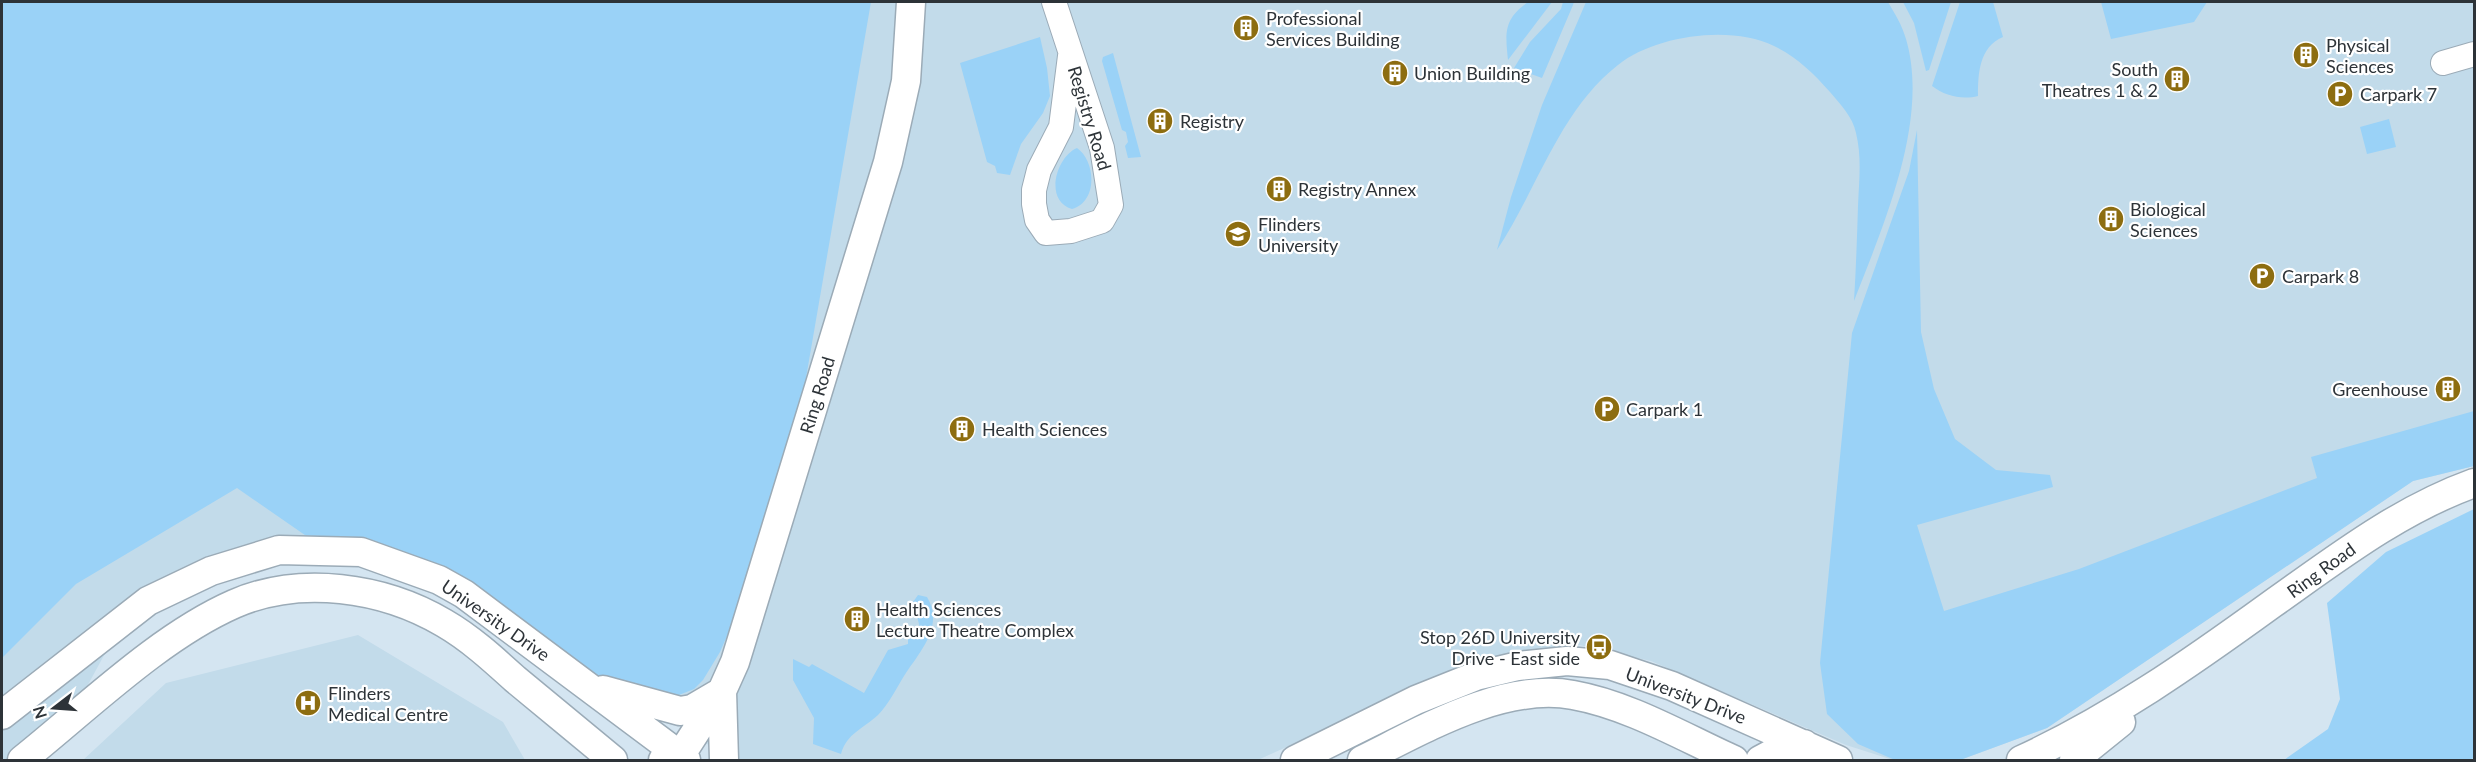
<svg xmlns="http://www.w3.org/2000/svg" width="2476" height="762" font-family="Lato,sans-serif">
<rect width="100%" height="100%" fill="#d4e5f1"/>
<path fill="#c2dbea" d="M2 2H2474V466L2413 481 2047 728 1960 760H1893L1846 745 1651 661 1579 645 1516 652 1433 680 1258 760H728L466 560 360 522 139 591 47 760H2Z
M358 635 503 722 525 760H83L166 683Z"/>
<path fill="#9ad2f7" d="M2 2H871L784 505 720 652 703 680 694 689 679 695 589 686 464 594 328 551 237 488 76 584 2 658Z
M1528 2H1552L1508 60C1505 32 1504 19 1528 2Z
M1563 2H1574L1573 5 1542 78 1514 68 1530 42 1561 9Z
M1586 2H1888C1895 14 1902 25 1906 39 1930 120 1883 226 1854 301 1856 269 1857 238 1858 206 1859 181 1862 157 1856 133 1853 117 1840 104 1830 92 1813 73 1797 57 1774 46 1731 25 1656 35 1618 65 1559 111 1537 190 1497 250L1511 197 1542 105Z
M1903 2H1951L1929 70 1926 71 1914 23Z
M1960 2H1993L2003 37C1979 47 1978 74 1978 96 1962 100 1945 96 1932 86Z
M2101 2H2207L2194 22 2111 39Z
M1040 37 1047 68 1050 96 1043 113 1021 144 1010 175 997 173 995 166 987 162 960 63Z
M1113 53 1141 157 1128 158 1125 146 1128 142 1126 132 1122 130 1102 61 1103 57Z
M2389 119 2396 147 2367 154 2360 127Z
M1917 130 1921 332 1934 389 1955 439 1996 470 2050 475 2053 487 1917 525 1944 611 2079 569 2317 478 2311 457 2474 411V466L2413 481 2047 728 1960 760H1895L1858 744 1827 714 1820 663 1852 333 1909 171Z
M1077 148C1096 161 1098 202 1072 209 1043 200 1057 156 1077 148Z
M2474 509V758L2468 760H2284L2328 729 2340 699 2327 603 2386 552Z
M918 595 927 597C945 626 919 653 904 676 896 689 888 705 878 715 863 729 847 733 841 754L813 744 814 718 793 680V659L809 667 812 664 864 693 888 650 908 644V639L922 635 913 602Z"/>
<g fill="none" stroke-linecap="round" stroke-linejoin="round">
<defs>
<path id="minor" d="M1054 2 1102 148 1111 205 1102 221 1071 231 1046 233 1037 220 1034 204V190L1039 170 1061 127 1070 56
M2443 63 2474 54"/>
<path id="tertiary" d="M603 690 680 711 692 709 721 692
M722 691 724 760
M2 715 148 601 211 571 279 550 361 552 439 580 464 594 686 760
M22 760C86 709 159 637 234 604 300 575 383 587 444 623 470 638 493 659 515 679 548 706 580 733 613 760
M663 760 680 756 722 691 735 662 888 162 906 81 911 2
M1295 760 1416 700 1476 676 1518 666 1567 661 1610 665 1672 686 1838 760
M1362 760C1423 730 1503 682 1573 695 1629 705 1683 737 1734 760
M1760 760 1775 752 1804 744
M2021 760C2111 719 2192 662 2272 604 2337 558 2399 510 2474 483
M2074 760 2121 722"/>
</defs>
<use href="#minor" stroke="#9babb7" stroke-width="26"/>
<use href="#tertiary" stroke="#9babb7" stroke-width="31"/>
<use href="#minor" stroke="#fff" stroke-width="24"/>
<use href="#tertiary" stroke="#fff" stroke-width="28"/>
</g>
<defs>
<symbol id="building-disc" viewBox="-11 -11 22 22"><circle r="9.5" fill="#8d6d10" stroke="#fff"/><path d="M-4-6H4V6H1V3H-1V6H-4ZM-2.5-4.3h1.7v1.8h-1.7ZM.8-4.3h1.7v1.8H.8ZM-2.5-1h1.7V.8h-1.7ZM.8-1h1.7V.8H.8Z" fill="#fff"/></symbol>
<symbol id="parking-disc" viewBox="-11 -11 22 22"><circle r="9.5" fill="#8d6d10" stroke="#fff"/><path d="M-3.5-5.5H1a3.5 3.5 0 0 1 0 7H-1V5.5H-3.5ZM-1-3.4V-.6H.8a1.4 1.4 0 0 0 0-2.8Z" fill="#fff"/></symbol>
<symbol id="university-disc" viewBox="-11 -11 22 22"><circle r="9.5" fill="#8d6d10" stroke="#fff"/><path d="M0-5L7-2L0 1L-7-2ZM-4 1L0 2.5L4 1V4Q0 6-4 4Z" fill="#fff"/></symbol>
<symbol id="bus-disc" viewBox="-11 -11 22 22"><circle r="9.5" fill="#8d6d10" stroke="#fff"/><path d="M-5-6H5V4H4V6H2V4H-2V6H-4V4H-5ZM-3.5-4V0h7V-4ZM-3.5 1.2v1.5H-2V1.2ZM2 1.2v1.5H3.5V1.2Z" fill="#fff"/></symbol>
<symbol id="hospital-disc" viewBox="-11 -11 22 22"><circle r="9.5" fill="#8d6d10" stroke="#fff"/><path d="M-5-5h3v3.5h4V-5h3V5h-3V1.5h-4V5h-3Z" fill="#fff"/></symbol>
</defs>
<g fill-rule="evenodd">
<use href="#building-disc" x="1231" y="13" width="30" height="30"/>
<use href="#building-disc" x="2291" y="40" width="30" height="30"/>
<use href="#building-disc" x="1380" y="58" width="30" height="30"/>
<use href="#building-disc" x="2162" y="64" width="30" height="30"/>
<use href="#parking-disc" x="2325" y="79" width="30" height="30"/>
<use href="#building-disc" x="1145" y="106" width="30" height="30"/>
<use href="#building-disc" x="1264" y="174" width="30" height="30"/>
<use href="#building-disc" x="2096" y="204" width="30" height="30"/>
<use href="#university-disc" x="1223" y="219" width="30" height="30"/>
<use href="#parking-disc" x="2247" y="261" width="30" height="30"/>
<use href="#building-disc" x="2433" y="374" width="30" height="30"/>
<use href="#parking-disc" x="1592" y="394" width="30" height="30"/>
<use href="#building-disc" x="947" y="414" width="30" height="30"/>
<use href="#building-disc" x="842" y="604" width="30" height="30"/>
<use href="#bus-disc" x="1584" y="632" width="30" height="30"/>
<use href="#hospital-disc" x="293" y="688" width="30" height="30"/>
</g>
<g text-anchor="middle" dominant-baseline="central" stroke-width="4.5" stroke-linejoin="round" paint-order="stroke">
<g font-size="18" fill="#2d3338" stroke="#fff" text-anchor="start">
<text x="1266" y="18">Professional<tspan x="1266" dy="21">Services Building</tspan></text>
<text x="2326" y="45">Physical<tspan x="2326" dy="21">Sciences</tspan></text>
<text x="2158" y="69" text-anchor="end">South<tspan x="2158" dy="21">Theatres 1 &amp; 2</tspan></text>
<text x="1414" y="73">Union Building</text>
<text x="2360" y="94">Carpark 7</text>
<text x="1180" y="121">Registry</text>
<text x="1298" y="189">Registry Annex</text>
<text x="2130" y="209">Biological<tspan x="2130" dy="21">Sciences</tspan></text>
<text x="1258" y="224">Flinders<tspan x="1258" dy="21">University</tspan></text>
<text x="2282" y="276">Carpark 8</text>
<text x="2428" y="389" text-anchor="end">Greenhouse</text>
<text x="1626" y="409">Carpark 1</text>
<text x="982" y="429">Health Sciences</text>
<text x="876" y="609">Health Sciences<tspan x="876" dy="21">Lecture Theatre Complex</tspan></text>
<text x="1580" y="637" text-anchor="end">Stop 26D University<tspan x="1580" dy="21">Drive - East side</tspan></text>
<text x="328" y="693">Flinders<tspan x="328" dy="21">Medical Centre</tspan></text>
</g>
<g font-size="18" fill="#2d3338" stroke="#fff">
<text transform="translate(1090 118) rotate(73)">Registry Road</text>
<text transform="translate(817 395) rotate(-73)">Ring Road</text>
<text transform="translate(2321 570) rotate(-36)">Ring Road</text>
<text transform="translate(496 620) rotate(35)">University Drive</text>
<text transform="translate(1686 695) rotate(21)">University Drive</text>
</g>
</g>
<rect width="2476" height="762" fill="none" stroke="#2d3338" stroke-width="6"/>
<g transform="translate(54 708) rotate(253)" stroke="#ffffff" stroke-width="4.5" paint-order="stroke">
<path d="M0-4.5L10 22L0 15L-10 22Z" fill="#2d3338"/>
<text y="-9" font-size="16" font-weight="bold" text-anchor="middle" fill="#2d3338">N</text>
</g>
</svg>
